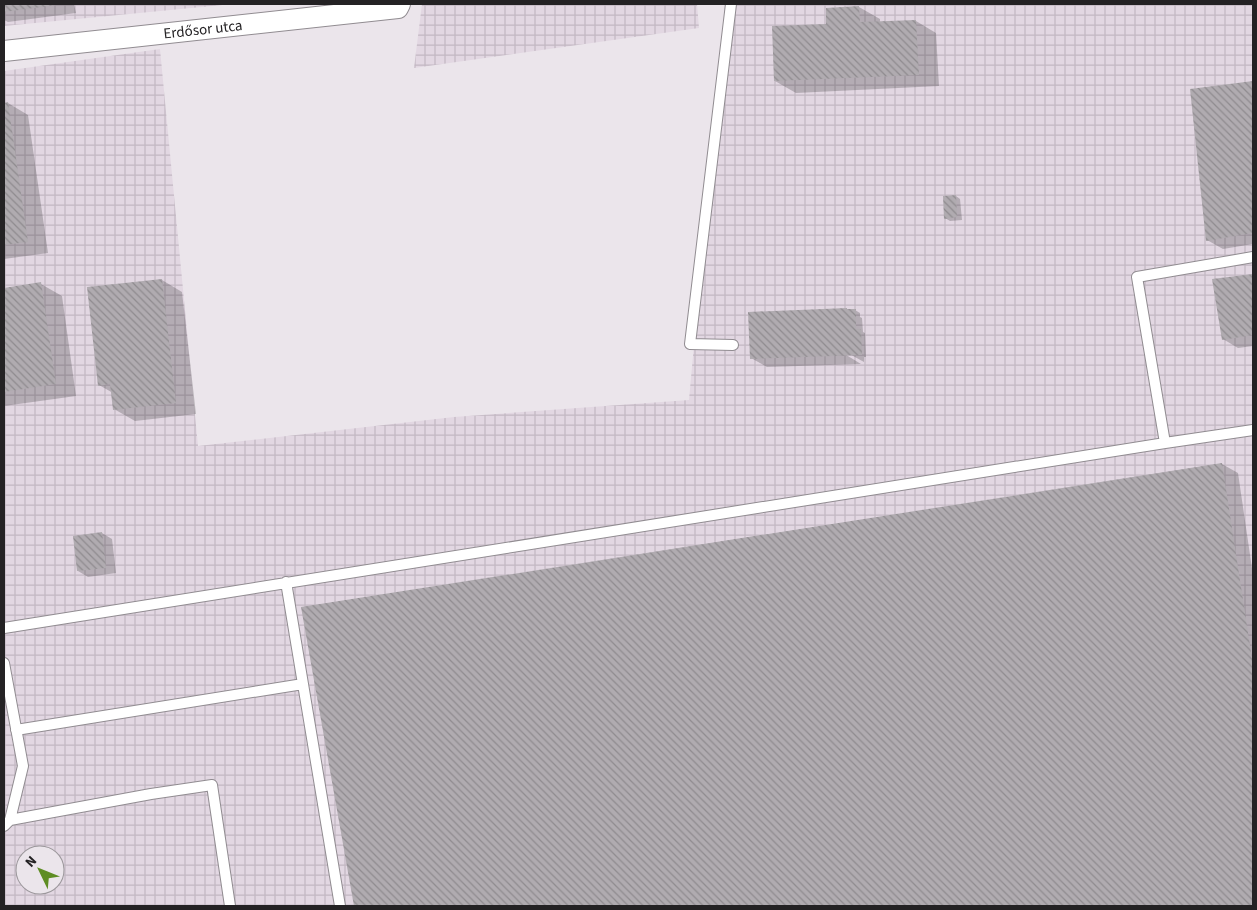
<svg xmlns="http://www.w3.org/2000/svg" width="1257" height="910" font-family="'Source Sans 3',sans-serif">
<defs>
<pattern id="industrial-grid" width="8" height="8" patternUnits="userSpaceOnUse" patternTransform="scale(1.25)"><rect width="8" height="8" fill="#e2d7e2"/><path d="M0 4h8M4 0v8" fill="none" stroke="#c2b8c2"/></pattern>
<pattern id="building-back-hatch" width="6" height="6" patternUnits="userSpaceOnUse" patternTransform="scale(1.25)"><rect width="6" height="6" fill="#b0abb0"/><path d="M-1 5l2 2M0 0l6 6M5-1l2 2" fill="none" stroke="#8f8b8f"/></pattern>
</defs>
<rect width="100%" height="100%" fill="#ebe5eb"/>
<path fill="url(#industrial-grid)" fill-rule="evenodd" d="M4 4H233L4 26Z
M422 4H697L699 28 414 68Z
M725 4H1253V906H4V71L160 49 198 446 454 417 689 400ZM25 855H55V885H25Z"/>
<path fill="#0003" d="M4 4H74L76 13 8 22 4 20Z
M859 7 880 19V23L916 21 936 33 939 86 796 93 775 81 828 25 827 9Z
M1253 82V244L1223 249 1207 240 1191 90Z
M8 103 28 115 48 253 4 259V104Z
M956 196 960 199 962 220 950 221 945 218Z
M1253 275V346L1238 348 1223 339 1214 280Z
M162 280 182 292 196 414 135 421 114 409 113 393 99 385Z
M41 284 62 296 76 396 4 406V289Z
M855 310 860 313V317L862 318 863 332 865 333 866 357H864V362L844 351 843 353 861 364 767 367 751 358 849 311Z
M1222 464 1238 473 1253 575V906H356L302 608Z
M102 533 112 539 116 573 88 577 78 571Z"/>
<path fill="url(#building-back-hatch)" d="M4 4H56V5L4 12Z
M859 6 860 22 916 20 919 75 774 81 772 26 826 24V8Z
M1253 81V233L1206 241 1190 89Z
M8 102 28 242 4 245V103Z
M956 195 957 217 944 219 943 196Z
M1253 274V335L1222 340 1212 279Z
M162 279 176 403 113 410 110 384 98 386 87 287Z
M41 282 56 384 4 392V288Z
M847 308V309H856V329H861L862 355 750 359 748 312Z
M1222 463 1253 665V906H354L301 607Z
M102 532 106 568 77 571 73 536Z"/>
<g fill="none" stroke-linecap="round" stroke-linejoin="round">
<defs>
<path id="service" d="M731 4 690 344 733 345
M1165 443 1137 277 1253 257
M286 582 340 906
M4 628 1165 443 1253 430
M4 663 23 766 10 820 4 826
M16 730 303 684
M10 820 151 794 212 785 230 906"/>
<g id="minor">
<path id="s1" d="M4 51 398 8 400 4"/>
</g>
</defs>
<use href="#service" stroke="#918c91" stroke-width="12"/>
<use href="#minor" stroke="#918c91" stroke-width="22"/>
<use href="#service" stroke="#fff" stroke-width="10"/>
<use href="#minor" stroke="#fff" stroke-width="20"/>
</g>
<g text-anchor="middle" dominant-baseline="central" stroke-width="4" stroke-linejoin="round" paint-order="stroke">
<g font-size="15" fill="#242224" stroke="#ebe5eb">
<text stroke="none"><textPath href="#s1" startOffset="200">Erdősor utca</textPath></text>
</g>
</g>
<rect width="1257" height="910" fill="none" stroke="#242224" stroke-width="10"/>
<g transform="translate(40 870) rotate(313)"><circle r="24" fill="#ebe5eb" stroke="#9b979b"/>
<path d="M0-4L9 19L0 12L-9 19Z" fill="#5e8d23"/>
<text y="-8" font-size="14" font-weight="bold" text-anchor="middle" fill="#242224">N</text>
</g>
</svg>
